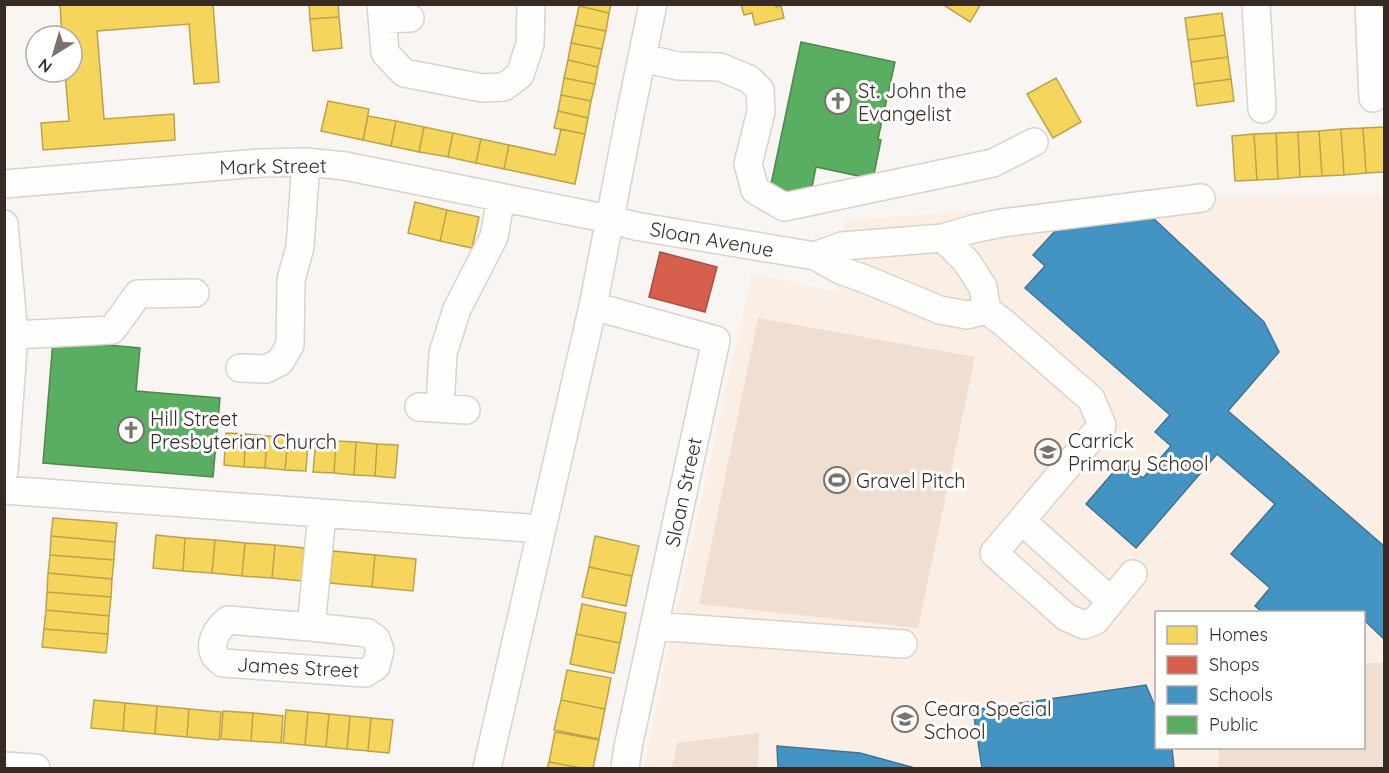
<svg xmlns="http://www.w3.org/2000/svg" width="1389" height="773" font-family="Quicksand,sans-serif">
<rect width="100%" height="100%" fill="#f8f5f3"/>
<path fill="#fbeee4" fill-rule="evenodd" d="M1384 195V768H644L665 662 752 274 838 292 844 221 1155 196ZM1156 612H1364V748H1156Z"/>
<path fill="#f0ded1" d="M758 318 975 357 918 628 699 604Z
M1384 662V768H1219L1218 748H1364V664Z
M759 733 758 768H672L677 743Z"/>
<path fill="#f6d55c" stroke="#bda24b" stroke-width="1.5" d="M60 4H213L219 82 194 84 189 24 97 31 104 119 174 114 175 140 43 150 41 123 69 121 65 72H72V36H62Z
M309 4H338L339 17 310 19Z
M579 4H611L609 13 579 6Z
M741 4H775L776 7 781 6 784 18 755 25 752 13 744 15Z
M942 4H981L970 22Z
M579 6 609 13 606 31 575 25Z
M1222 13 1225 35 1188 40 1185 18Z
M339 17 342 48 313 51 310 19Z
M575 25 606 31 602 49 571 43Z
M1225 35 1228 57 1191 62 1188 40Z
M571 43 602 49 598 67 568 60Z
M1228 57 1231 79 1194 84 1191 62Z
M568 60 598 67 595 84 564 78Z
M564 78 595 84 591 101 561 95Z
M1056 78 1081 122 1053 138 1027 94Z
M1231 79 1234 101 1197 106 1194 84Z
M561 95 591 101 588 118 558 111Z
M328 101 369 109 363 140 321 131Z
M558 111 588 118 585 134 554 128Z
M368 116 396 121 391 146 363 140Z
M396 121 424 127 419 152 391 146Z
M424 127 453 133 448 157 419 152Z
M1384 127V172L1366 173 1363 128Z
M1363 128 1366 173 1344 175 1341 129Z
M561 129 585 134 575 184 504 169 509 145 555 155Z
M1341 129 1344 175 1322 176 1319 131Z
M1319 131 1322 176 1300 177 1298 132Z
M1298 132 1300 177 1278 179 1276 133Z
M453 133 481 139 476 163 448 157Z
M1276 133 1278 179 1257 180 1254 134Z
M1254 134 1257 180 1235 181 1232 136Z
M481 139 509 145 504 169 476 163Z
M415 202 447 210 440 241 408 233Z
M447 210 479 217 472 248 440 241Z
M226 433 246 434 244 467 224 465Z
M246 434 267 436 265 468 244 467Z
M267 436 288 437 285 470 265 468Z
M288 437 308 439 306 471 285 470Z
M316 439 336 441 334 473 313 472Z
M336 441 356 442 354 475 334 473Z
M356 442 377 444 375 476 354 475Z
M377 444 398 445 395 478 375 476Z
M53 518 117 523 115 542 51 536Z
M156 535 185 538 183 571 153 568Z
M51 536 115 542 114 560 50 555Z
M595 536 639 546 632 576 589 567Z
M185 538 215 540 212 573 183 571Z
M215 540 245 543 242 576 212 573Z
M245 543 275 545 272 578 242 576Z
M275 545 304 548 302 581 272 578Z
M333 551 375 555 372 587 330 583Z
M50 555 114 560 112 579 48 573Z
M375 555 416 559 413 591 372 587Z
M589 567 632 576 626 606 582 597Z
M48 573 112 579 111 597 47 592Z
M47 592 111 597 109 616 46 610Z
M582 604 626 613 620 643 576 634Z
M46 610 109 616 108 634 44 629Z
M44 629 108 634 106 653 42 647Z
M576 634 620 643 614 673 570 664Z
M567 670 611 678 605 709 561 700Z
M94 700 125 703 123 731 91 728Z
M561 700 605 709 599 739 554 730Z
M125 703 157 706 155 734 123 731Z
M157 706 189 709 187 737 155 734Z
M189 709 221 712 219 740 187 737Z
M286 710 308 712 305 745 283 743Z
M223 711 253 713 251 741 221 739Z
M308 712 329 714 326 747 305 745Z
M253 713 283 716 281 743 251 741Z
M329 714 350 716 347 749 326 747Z
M350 716 371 718 368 751 347 749Z
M371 718 393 720 389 753 368 751Z
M555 732 599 740 593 768H582L549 762Z
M549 762 582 768H547Z"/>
<path fill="#d6604d" stroke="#a65040" stroke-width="1.5" d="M660 252 717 267 705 312 649 297Z"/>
<path fill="#4393c3" stroke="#3f7493" stroke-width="1.5" d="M1153 218 1264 322 1279 352 1228 411 1384 546V639L1364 620V612H1262L1255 606 1270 588 1231 554 1275 504 1217 454 1136 548 1086 504 1123 461 1143 478 1171 446 1155 432 1170 415 1025 288 1045 266 1033 255 1057 229Z
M1146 685 1156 709V748H1172L1174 768H991V767L982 768 973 710Z
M777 746 860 753 915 768H778Z"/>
<path fill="#5aae61" stroke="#50874e" stroke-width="1.5" d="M801 42 895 62 878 139 881 140 873 179 816 167 810 197 770 189Z
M53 340 140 348 136 391 220 398 213 477 43 463Z"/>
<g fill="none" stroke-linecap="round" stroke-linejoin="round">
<defs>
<path id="minor" d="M381 4 385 53 404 73 482 88 504 87 520 75 530 44 531 4
M1256 4 1262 109
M1369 4 1373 98
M383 19 410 18
M643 58 678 66 720 67 749 79 760 90 761 112 748 164 755 190 784 207 993 163 1034 142
M4 184 260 163 306 162 345 166 609 219 635 226 815 256 840 270 865 279 940 310 967 315 987 310 1004 323 1091 399 1102 425 994 553 1066 617 1084 625 1095 621 1133 574
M4 224 14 335 4 471
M943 238 973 229 1002 223 1201 198
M815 256 842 246 943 238 966 261 983 287 987 310
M593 306 716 340 628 747 625 768
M14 335 112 330 138 294 195 293
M240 368 266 369 280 362 290 345 291 280 300 247 306 162
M419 407 466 410
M440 408 443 353 457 309 494 237 501 197
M4 490 542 529
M1022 521 1111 601
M654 626 903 644
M311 627 228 620C218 628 208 642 215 656 216 657 221 662 223 663L365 673 376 666 380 650 376 639 368 633 311 627 322 514
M4 766 36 768
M487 768 593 306 630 115 653 4"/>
</defs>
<use href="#minor" stroke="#d9d2cd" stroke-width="30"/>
<use href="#minor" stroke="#fefefd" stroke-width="27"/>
</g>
<defs>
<symbol id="church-ring" viewBox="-11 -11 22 22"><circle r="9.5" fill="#fff" stroke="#7b726c" stroke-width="1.5"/><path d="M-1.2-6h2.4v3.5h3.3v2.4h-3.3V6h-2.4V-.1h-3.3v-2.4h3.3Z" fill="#7b726c"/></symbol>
<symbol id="school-ring" viewBox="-11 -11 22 22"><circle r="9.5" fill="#fff" stroke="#7b726c" stroke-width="1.5"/><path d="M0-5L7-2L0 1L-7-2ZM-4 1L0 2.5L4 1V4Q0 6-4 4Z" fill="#7b726c"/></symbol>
<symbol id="stadium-ring" viewBox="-11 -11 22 22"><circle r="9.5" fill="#fff" stroke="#7b726c" stroke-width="1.5"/><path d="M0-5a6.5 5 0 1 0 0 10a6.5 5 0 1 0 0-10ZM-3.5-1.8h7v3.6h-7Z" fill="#7b726c"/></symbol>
</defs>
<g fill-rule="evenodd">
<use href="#church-ring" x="823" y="86" width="30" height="30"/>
<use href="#church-ring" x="116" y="415" width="30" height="30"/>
<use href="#school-ring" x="1033" y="437" width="30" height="30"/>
<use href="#stadium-ring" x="822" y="465" width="30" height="30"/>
<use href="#school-ring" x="890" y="704" width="30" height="30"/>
</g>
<g text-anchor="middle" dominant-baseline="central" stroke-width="6" stroke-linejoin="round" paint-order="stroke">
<g font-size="20" fill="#372b23" stroke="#fff" text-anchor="start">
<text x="858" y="90">St. John the<tspan x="858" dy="23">Evangelist</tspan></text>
<text x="150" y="418">Hill Street<tspan x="150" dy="23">Presbyterian Church</tspan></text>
<text x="1068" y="440">Carrick<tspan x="1068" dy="23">Primary School</tspan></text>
<text x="856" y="480">Gravel Pitch</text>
<text x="924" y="708">Ceara Special<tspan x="924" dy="23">School</tspan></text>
</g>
<g font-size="20" fill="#372b23" stroke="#fff">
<text transform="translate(273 166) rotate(-1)">Mark Street</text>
<text transform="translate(712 239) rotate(10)">Sloan Avenue</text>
<text transform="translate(683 492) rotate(-78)">Sloan Street</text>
<text transform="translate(298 667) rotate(3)">James Street</text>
</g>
</g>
<rect width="1389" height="773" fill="none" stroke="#372b23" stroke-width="12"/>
<rect x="1155" y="611" width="210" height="138" fill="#ffffff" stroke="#afaaa7" stroke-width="1.5"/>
<rect x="1167" y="626" width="30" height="18" fill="#f6d55c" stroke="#afaaa7" stroke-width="1.5"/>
<text x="1209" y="641" font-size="18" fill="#372b23">Homes</text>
<rect x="1167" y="656" width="30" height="18" fill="#d6604d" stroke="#afaaa7" stroke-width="1.5"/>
<text x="1209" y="671" font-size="18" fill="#372b23">Shops</text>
<rect x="1167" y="686" width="30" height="18" fill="#4393c3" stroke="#afaaa7" stroke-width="1.5"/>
<text x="1209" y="701" font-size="18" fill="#372b23">Schools</text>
<rect x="1167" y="716" width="30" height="18" fill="#5aae61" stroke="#afaaa7" stroke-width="1.5"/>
<text x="1209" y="731" font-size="18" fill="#372b23">Public</text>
<g transform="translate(54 54) rotate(217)"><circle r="28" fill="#ffffff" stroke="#afaaa7" stroke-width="1.5"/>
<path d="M0-4.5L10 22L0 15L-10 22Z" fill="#7b726c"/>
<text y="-9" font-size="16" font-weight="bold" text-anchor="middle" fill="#372b23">N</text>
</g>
</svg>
